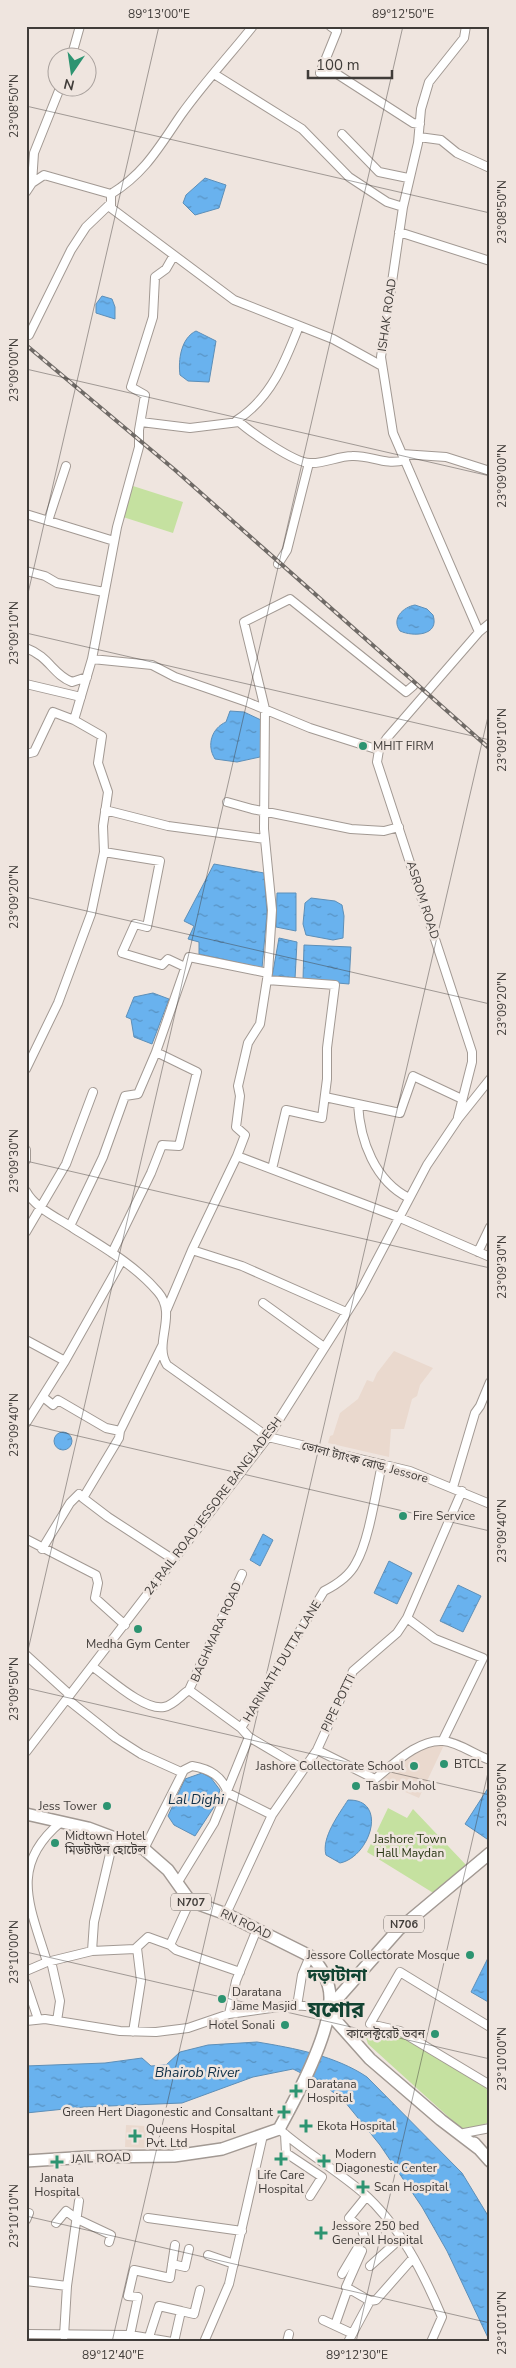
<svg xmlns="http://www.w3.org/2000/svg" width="516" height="2368" font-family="'Nunito Sans','Noto Sans Bengali',sans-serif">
<defs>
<pattern id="water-ripples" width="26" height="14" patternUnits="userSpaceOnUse" patternTransform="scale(1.25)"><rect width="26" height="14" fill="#69b2ee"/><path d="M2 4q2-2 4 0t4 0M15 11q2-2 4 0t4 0" fill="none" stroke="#5892c2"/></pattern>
</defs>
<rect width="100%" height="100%" fill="#efe5df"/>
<path fill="#ead9ce" d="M394 1351 433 1368 420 1385 417 1396 412 1399 404 1429H391L389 1457 328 1443 330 1436 333 1435 340 1413 358 1399 367 1380 373 1382 377 1373Z
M435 1743 444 1745 419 1798 382 1782 386 1773 418 1749Z
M126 2125 146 2126 145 2148 125 2147Z"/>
<path fill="#c5e1a0" d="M133 486 183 502 173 533 123 517Z
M388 1808 407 1818 413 1809 467 1866 435 1894 367 1852Z
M381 2029 399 2032 480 2082 490 2093V2122L464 2131 368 2044 365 2035 371 2030Z"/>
<path fill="url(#water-ripples)" stroke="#5d8fb8" d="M205 178 226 185 219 208 195 215 183 203 186 195Z
M102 296 112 299 115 307V319L96 313V304Z
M196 331 216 341 209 382 188 381 180 375C178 360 181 338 196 331Z
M415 605 427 609 433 615C440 636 413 637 400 631 391 619 403 607 415 605Z
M230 711 244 712 261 720 262 750 260 757 237 762 215 759C206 745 212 728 226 722Z
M214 864 264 873 267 913 262 968 199 954V942L188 939 194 926 184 921Z
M277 893H296V931L276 927Z
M311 898 335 901 342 905 344 916 343 938 333 940 306 935 303 924 305 903Z
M279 938 297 942 295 979 272 977Z
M304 945 351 947 349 984 303 980Z
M153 993 169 999 152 1044 134 1037 131 1019 126 1017 134 997Z
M54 1441a9 9 0 1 1 18 0a9 9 0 1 1-18 0Z
M263 1534 273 1540 260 1566 250 1560Z
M389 1561 412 1573 397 1604 374 1593Z
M458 1585 481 1596 463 1632 440 1621Z
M202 1773 211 1778 220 1790 214 1807 195 1836 174 1825 168 1816 185 1779Z
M490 1785V1836L487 1839 465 1824Z
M348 1800C389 1799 370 1857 340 1863L326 1855C321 1838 339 1814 348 1800Z
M490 1954V2003L471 1992Z
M257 2042C294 2048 336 2056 367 2077L462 2173 490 2219V2342L447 2251 422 2207 380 2145 345 2102 323 2084 293 2069 253 2077 182 2103 84 2107 26 2113V2066L105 2063 142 2058 151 2066 166 2065 180 2052 208 2045Z"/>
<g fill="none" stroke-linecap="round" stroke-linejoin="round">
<defs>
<path id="minor" d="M253 26C229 56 203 84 181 115 159 147 145 173 111 194V208L234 300 333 339 382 366
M330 26 337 31 320 73 337 74 413 123 420 124
M466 26 464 38 429 82 421 109 418 143 403 207 381 357 393 433 479 632
M71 58 80 26
M214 74 302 129 349 177 387 202 403 207
M342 134 379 172 408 178
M419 137 441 140 457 153 490 168
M32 183 34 153 60 88
M26 192 32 183 44 175 111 194
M399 232 490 261
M174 255 166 269 155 277 153 317 131 387 145 395 139 430V447L117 527 92 659 152 665 175 677 247 702 310 728 379 750
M299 326C285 362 271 398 237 420 249 431 294 463 310 463 324 464 338 456 352 456 371 455 385 466 405 460
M29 335 71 250 86 227 110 204
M141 422 190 428 239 422
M402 454 446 457 490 471
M26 514 114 541
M48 521 66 466
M278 564 287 550 309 463
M26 571 45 576 57 583 104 592
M26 648C50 657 52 674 72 682L87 677
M26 684 81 697
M26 754 34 752 53 712 74 720
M227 802 252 809 351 829 384 831 399 827
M105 810 168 826 265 839
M104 852 160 861 147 927 135 924 122 953 162 965 168 959 185 967
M268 973 272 910 264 829 265 709 244 622 290 599 406 692 413 686
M267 980 335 985 327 1048V1079L322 1118 286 1110 272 1169
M26 1069 58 1003 91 914 104 852 103 826 108 792 98 763 102 736 74 720 92 659
M325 1097 400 1113 413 1076 462 1099
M358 1104C360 1141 375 1181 409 1198
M458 1117 472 1062V1052L377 762 379 750 387 738 479 632 490 623
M26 1150V1160
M26 1191C35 1208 58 1218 73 1228 103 1247 135 1265 158 1292 178 1315 153 1343 167 1365L268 1437 410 1471 490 1504
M70 1226 103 1157 125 1096 138 1094 156 1052
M26 1232 66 1164 93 1092
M192 1250 242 1266 346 1312
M478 1252 490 1227
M112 1253 151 1173 162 1145 179 1146 197 1072 156 1052 189 957 268 973 260 1024 248 1043 238 1086 240 1096 236 1127 245 1135 237 1156
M263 1303 324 1347
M167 1309 192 1250 237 1156 398 1217 490 1257
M26 1340 65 1361 26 1423
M65 1361 122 1260
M43 1397 53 1405 58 1400 106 1428 120 1431 162 1346
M453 1487 475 1413 480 1406 490 1382
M83 1498 108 1517 174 1560
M26 1539 96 1575 98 1583 95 1598 125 1625
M42 1549 70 1503 79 1494 83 1498 119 1438 120 1431
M407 1618 435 1639 483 1658 443 1740
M26 1655 70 1695
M93 1667C109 1678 144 1711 164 1707 174 1705 181 1695 189 1690L241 1728 249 1737 303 1769
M189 1690 242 1574
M67 1699 116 1738 141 1754 181 1772
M241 1728 324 1591C336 1585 350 1575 356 1563 369 1541 376 1491 382 1464
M317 1750 375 1779C393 1765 418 1739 443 1741 458 1742 475 1755 490 1760
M26 1752 268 1437 361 1290 427 1165 458 1119 490 1079
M228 1793 272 1815
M144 1849 184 1770 192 1766C210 1769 222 1776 228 1793
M178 1882 214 1823 249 1737
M226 1914 272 1815 317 1750 353 1671 397 1633 407 1618 462 1491
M170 1945 190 1901
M92 1951 94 1922 114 1837
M51 1961 60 2001 57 2021
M47 1962C30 1906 8 1866 61 1822
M26 1971 47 1962 92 1951 135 1949 148 1937 170 1945 176 1950 240 1972
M26 1983 38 2019
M297 2006 302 1975 310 1956
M229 2014 236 1981 257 1929
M26 2021 45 2019 120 2031 156 2032 188 2028 229 2014 293 2005 329 2008
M490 2027 400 1972 370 2024 400 2031 490 2085
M133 2032 141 1981 137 1948
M279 2129C305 2152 335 2169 362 2192 399 2224 423 2272 442 2317L431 2342
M464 2133 490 2128
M285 2134 286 2153 322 2177 310 2196
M148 2218 242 2231
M26 2220 29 2213
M56 2223 66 2211 77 2219 111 2235 109 2242
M362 2251 346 2287 370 2301 376 2300 413 2258
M208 2255 234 2264
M172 2264 185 2267 189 2249
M370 2266 401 2238
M342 2274 364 2237 362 2229 349 2218 366 2197
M26 2281 67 2286
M323 2320 351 2333
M335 2325 348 2288
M26 2334 130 2335 172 2342
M130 2335 138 2297 128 2296 134 2270 170 2278 175 2245
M64 2336 67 2286 79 2201
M149 2337 159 2306 181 2311
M174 2342 181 2311 194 2314 200 2290
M204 2342 229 2284 263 2135
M287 2342 289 2334
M348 2342 370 2301"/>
<path id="highway" d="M26 1814 88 1828 144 1849 168 1870 190 1901 226 1914 310 1956C321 1965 330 1983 330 1997 331 2033 297 2096 279 2129L222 2149 174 2156 89 2157 26 2161
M329 2008 398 1930 490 1853
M329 2013 370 2059 441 2120 479 2149
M474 2143 490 2161"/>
</defs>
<use href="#minor" stroke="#a29993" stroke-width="10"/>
<use href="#highway" stroke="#a29993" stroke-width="14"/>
<use href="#minor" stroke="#fff" stroke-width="8"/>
<use href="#highway" stroke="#fff" stroke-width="11"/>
<defs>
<path id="rail" d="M26 345 175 470 490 749"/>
</defs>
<use href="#rail" stroke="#6f6a66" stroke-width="4"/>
<use href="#rail" stroke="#efe5df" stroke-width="2" stroke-dasharray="5.5" stroke-linecap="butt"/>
</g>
<path fill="none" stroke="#403c39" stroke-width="1" stroke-opacity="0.45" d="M26 106 490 213M26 369 490 476M26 602 159 26M26 633 490 740M26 897 490 1004M26 1161 490 1268M26 1424 490 1531M26 1659 403 26M26 1688 490 1795M26 1952 490 2059M26 2216 490 2323M112 2342 490 708M356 2342 490 1764"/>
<g fill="#2d9471" stroke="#efe5df" stroke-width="2">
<circle cx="363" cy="746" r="5"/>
<circle cx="403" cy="1516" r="5"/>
<circle cx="138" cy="1629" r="5"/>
<circle cx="444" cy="1764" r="5"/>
<circle cx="414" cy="1766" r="5"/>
<circle cx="356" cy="1786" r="5"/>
<circle cx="107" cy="1806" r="5"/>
<circle cx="55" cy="1843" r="5"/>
<circle cx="470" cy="1955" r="5"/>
<circle cx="222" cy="1999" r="5"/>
<circle cx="285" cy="2025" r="5"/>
<circle cx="435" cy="2034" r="5"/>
<path d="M293.5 2083.5h5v5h5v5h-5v5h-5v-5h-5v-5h5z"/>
<path d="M281.5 2104.5h5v5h5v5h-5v5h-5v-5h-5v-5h5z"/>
<path d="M303.5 2118.5h5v5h5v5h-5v5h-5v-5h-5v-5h5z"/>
<path d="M132.5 2128.5h5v5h5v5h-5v5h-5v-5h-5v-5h5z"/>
<path d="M278.5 2151.5h5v5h5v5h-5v5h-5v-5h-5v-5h5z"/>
<path d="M321.5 2153.5h5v5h5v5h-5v5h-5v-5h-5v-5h5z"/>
<path d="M54.5 2154.5h5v5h5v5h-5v5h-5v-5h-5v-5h5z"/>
<path d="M360.5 2179.5h5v5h5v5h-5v5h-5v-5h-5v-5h5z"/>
<path d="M318.5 2225.5h5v5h5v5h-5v5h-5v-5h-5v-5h5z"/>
</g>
<g text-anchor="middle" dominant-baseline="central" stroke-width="5" stroke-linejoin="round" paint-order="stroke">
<g fill="#efe5df" stroke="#746f6b" stroke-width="1">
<rect x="171" y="1893.5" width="40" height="17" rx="4"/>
<rect x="384" y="1915.5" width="40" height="17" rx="4"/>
</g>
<g font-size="11" font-weight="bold" fill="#403c39">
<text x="191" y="1902">N707</text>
<text x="404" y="1924">N706</text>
</g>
<g font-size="12" fill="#403c39" stroke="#efe5df">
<text transform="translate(387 315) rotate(-82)">ISHAK ROAD</text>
<text transform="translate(423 900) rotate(72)">ASROM ROAD</text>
<text transform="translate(365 1462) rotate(15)">ভোলা ট্যাংক রোড, Jessore</text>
<text transform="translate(213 1506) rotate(-53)">24 RAIL ROAD JESSORE BANGLADESH</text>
<text transform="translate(216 1632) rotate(-66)">BAGHMARA ROAD</text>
<text transform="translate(282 1661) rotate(-59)">HARINATH DUTTA LANE</text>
<text transform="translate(338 1703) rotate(-64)">PIPE POTTI</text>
<text transform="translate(246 1924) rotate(25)">RN ROAD</text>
<text transform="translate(101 2158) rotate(-2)">JAIL ROAD</text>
</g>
<g font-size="12" fill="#403c39" stroke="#efe5df" text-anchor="start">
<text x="373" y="746">MHIT FIRM</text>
<text x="413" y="1516">Fire Service</text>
<text x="138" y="1644" text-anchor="middle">Medha Gym Center</text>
<text x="454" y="1764">BTCL</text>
<text x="404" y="1766" text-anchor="end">Jashore Collectorate School</text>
<text x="366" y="1786">Tasbir Mohol</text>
<text x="97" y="1806" text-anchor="end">Jess Tower</text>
<text x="65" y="1836">Midtown Hotel<tspan x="65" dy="14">মিডটাউন হোটেল</tspan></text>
<text x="460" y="1955" text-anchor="end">Jessore Collectorate Mosque</text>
<text x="232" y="1992">Daratana<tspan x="232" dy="14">Jame Masjid</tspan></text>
<text x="275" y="2025" text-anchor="end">Hotel Sonali</text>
<text x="425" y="2034" text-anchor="end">কালেক্টরেট ভবন</text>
<text x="307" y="2084">Daratana<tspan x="307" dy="14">Hospital</tspan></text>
<text x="273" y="2112" text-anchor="end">Green Hert Diagonestic and Consaltant</text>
<text x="317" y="2126">Ekota Hospital</text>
<text x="146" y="2129">Queens Hospital<tspan x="146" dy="14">Pvt. Ltd</tspan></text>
<text x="335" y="2154">Modern<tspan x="335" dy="14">Diagonestic Center</tspan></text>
<text x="281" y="2175" text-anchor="middle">Life Care<tspan x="281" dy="14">Hospital</tspan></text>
<text x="57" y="2178" text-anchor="middle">Janata<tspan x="57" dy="14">Hospital</tspan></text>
<text x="374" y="2187">Scan Hospital</text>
<text x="332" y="2226">Jessore 250 bed<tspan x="332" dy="14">General Hospital</tspan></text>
</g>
<g font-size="12" fill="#2a3715" stroke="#efe5df">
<text x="410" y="1839">Jashore Town<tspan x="410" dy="14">Hall Maydan</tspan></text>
</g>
<g font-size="14" font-style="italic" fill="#103048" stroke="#efe5df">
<text x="196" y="1799">Lal Dighi</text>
<text x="197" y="2072">Bhairob River</text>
</g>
<g font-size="18" font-weight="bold" fill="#124332" stroke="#efe5df">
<text x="337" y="1975">দড়াটানা</text>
</g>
<g font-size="22" font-weight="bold" fill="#124332" stroke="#efe5df">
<text x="336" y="2010">যশোর</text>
</g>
</g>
<rect width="516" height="2368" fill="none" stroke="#efe5df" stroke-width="55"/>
<g transform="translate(72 72) rotate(193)"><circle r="24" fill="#efe5df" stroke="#a9a19d"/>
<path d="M0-4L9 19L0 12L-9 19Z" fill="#2d9471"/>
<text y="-8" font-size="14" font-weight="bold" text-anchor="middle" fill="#403c39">N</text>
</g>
<path d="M308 70v8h84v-8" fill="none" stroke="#403c39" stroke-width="2.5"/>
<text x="316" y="70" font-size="15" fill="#403c39" stroke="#efe5df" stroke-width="4" paint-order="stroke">100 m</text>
<rect x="28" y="28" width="460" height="2312" fill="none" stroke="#403c39" stroke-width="2"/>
<g font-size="12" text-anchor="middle" fill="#403c39">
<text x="159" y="18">89°13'00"E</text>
<text x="403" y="18">89°12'50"E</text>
<text transform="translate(14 106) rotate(-90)" y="4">23°08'50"N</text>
<text transform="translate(502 212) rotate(-90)" y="4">23°08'50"N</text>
<text transform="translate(14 370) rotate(-90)" y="4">23°09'00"N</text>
<text transform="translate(502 476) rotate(-90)" y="4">23°09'00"N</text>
<text transform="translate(14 633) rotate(-90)" y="4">23°09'10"N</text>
<text transform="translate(502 740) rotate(-90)" y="4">23°09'10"N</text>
<text transform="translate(14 897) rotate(-90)" y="4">23°09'20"N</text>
<text transform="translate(502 1004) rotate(-90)" y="4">23°09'20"N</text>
<text transform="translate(14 1161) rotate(-90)" y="4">23°09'30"N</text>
<text transform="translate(502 1267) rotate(-90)" y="4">23°09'30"N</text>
<text transform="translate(14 1425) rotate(-90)" y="4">23°09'40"N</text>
<text transform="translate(502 1531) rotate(-90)" y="4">23°09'40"N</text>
<text transform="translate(14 1689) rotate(-90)" y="4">23°09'50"N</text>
<text transform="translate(502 1795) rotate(-90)" y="4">23°09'50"N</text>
<text transform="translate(14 1952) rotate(-90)" y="4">23°10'00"N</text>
<text transform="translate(502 2059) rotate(-90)" y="4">23°10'00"N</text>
<text transform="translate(14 2216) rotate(-90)" y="4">23°10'10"N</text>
<text transform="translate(502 2323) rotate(-90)" y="4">23°10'10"N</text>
<text x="113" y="2359">89°12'40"E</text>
<text x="357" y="2359">89°12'30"E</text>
</g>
</svg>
